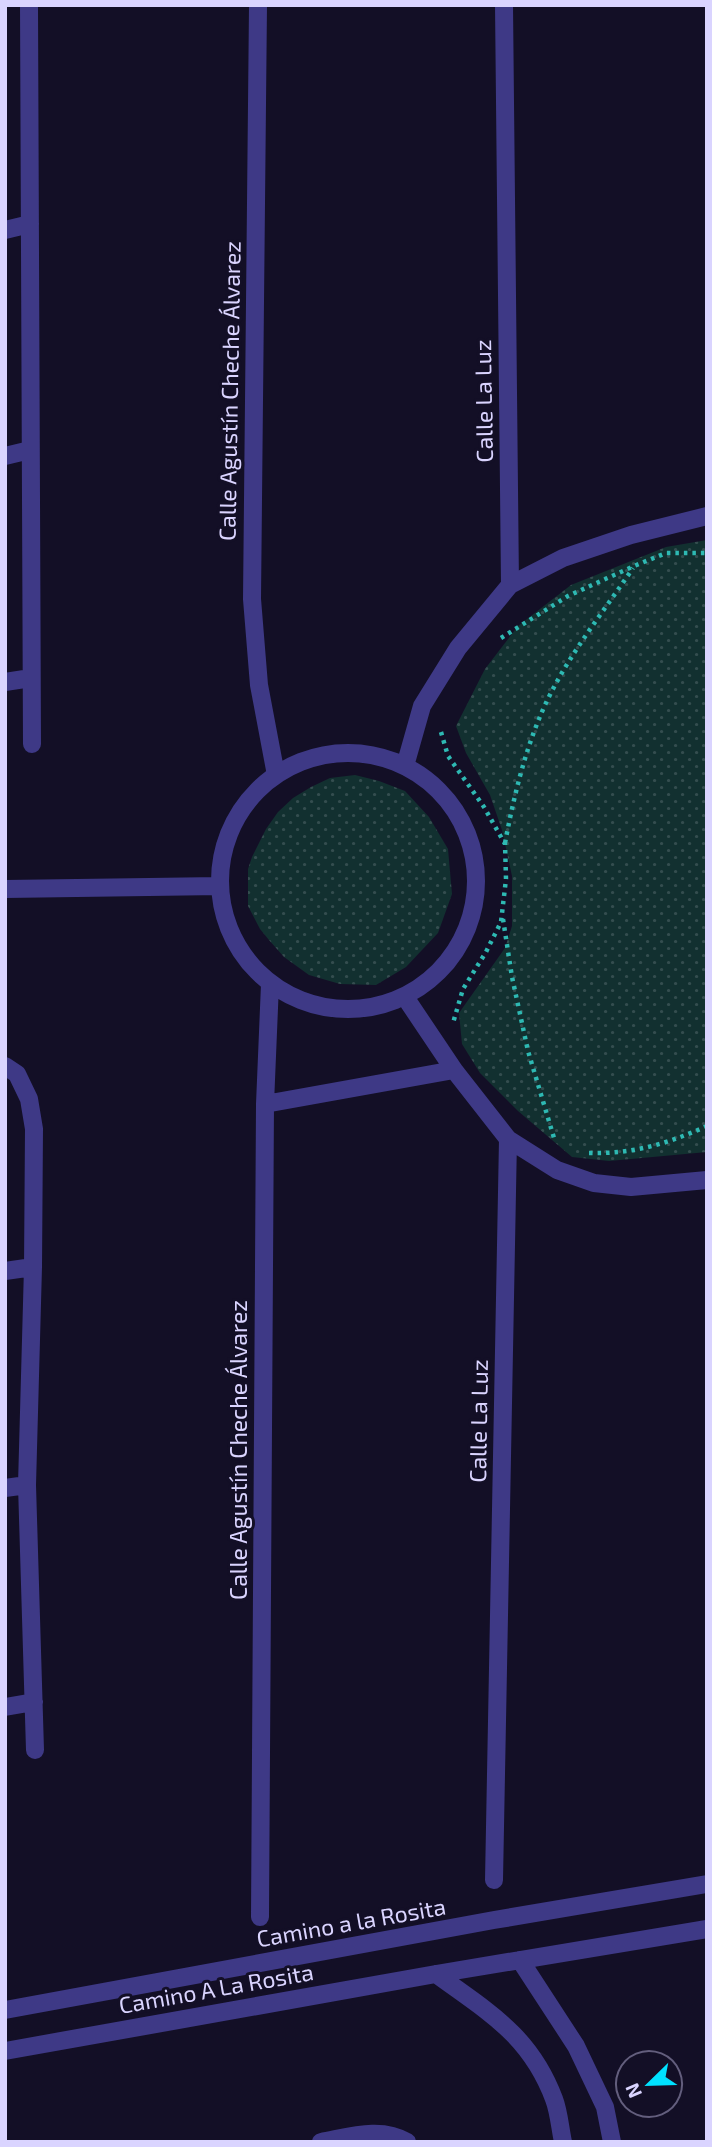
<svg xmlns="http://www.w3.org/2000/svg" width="712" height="2147" font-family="'Exo 2',sans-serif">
<defs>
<pattern id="green-dots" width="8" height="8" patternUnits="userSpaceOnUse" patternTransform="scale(1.75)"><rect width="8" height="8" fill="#123030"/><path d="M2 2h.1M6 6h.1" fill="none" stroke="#344d4f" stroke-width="1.8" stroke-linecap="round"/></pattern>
</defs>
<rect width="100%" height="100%" fill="#130f26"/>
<path fill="url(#green-dots)" d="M707 540V1152L609 1161 572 1157 518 1111 480 1073 462 1044 459 1013 505 948 512 926V876L502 830 490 795 466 753 456 726 485 669 518 626 571 585 666 547Z
M355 775 379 781 405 791 429 817 448 849 452 894 438 933 406 967 376 985 340 984 309 975 284 957 269 940 260 929 248 906V869L252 857 266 829 278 812 293 798 311 787 330 778Z"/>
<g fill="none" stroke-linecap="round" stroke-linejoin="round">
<path stroke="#2eb9b3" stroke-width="4.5" stroke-dasharray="3.5 5" stroke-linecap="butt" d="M501 638 568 596 634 566 666 553H707
M441 732 448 756 484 807 505 844 506 879 501 922 486 952 463 989 453 1023
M505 843C513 801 523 758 539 719 561 664 600 617 633 568
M503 919 512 977 528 1051 554 1138
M589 1153C633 1154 667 1144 707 1126"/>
<path stroke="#3e3986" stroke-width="18" d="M29 5 32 744
M258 5 252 599 259 685 276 775
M5 230 30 224
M5 456 30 450
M510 585 563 558 631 535 707 516
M5 682 31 678
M220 881a128 128 0 1 1 256 0a128 128 0 1 1-256 0Z
M405 766 422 706 458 648 510 585 504 5
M5 889 220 886
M405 997 454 1070 508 1139 557 1170 594 1183 631 1187 707 1180
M5 1066 17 1074 29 1099 34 1129 33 1267 27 1485 35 1750
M265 1104 454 1070
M5 1271 33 1267
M5 1488 27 1485
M5 1707 34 1702
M494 1880 508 1139
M260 1917 265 1104 270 984
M520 1960 576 2046 605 2107 612 2142
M436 1974C488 2012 530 2035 554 2099 559 2112 560 2128 563 2142
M5 2010 494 1920 707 1884
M5 2051 436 1974 707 1929
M321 2142C349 2137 381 2126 407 2142"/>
</g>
<g text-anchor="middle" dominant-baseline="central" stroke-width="6" stroke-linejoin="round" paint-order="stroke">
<g font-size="23" fill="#dad4ff" stroke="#130f26">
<text transform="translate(229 391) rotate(-89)">Calle Agustín Cheche Álvarez</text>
<text transform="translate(483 401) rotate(-91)">Calle La Luz</text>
<text transform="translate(478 1421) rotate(-89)">Calle La Luz</text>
<text transform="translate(238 1450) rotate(-90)">Calle Agustín Cheche Álvarez</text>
<text transform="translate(351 1922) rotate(-10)">Camino a la Rosita</text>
<text transform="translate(216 1988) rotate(-10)">Camino A La Rosita</text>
</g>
</g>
<rect width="712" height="2147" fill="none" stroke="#dad4ff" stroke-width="14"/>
<g transform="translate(649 2084) rotate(247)"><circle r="33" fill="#130f26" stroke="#635e7d" stroke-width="2"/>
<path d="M0-5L12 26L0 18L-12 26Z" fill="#00e1ff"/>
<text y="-10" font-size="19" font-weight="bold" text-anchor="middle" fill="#dad4ff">N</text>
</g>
</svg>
